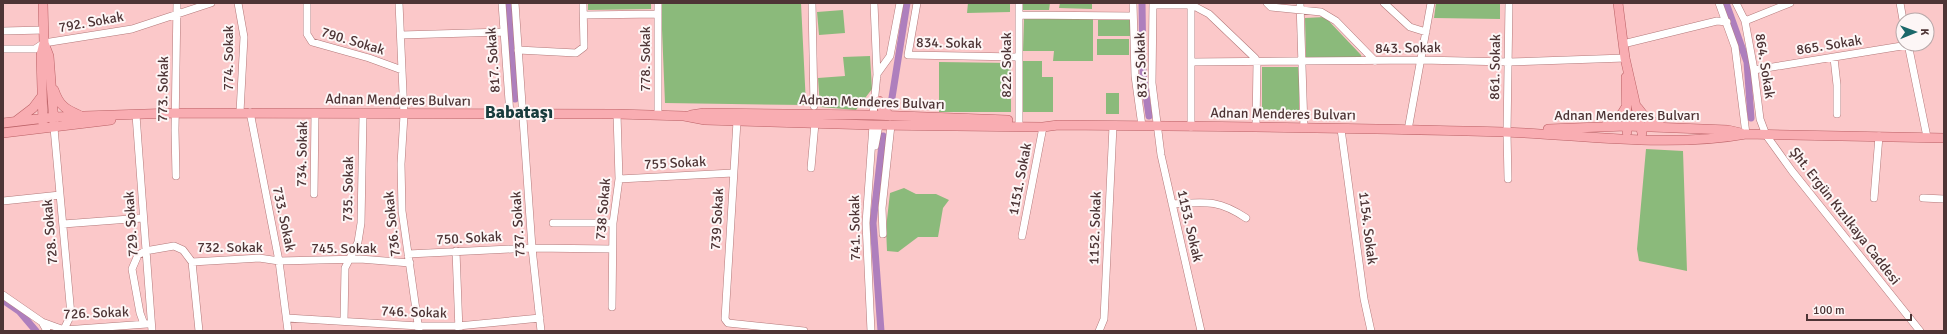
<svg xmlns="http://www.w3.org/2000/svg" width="1947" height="334" font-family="Signika,sans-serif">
<rect width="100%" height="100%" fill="#fbc8c9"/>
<path fill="#8bba7b" d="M588 3H651V9L588 10Z
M664 3H801L806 105 665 103 661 5Z
M968 3H1010V12L967 13Z
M1023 3H1050L1049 10H1023Z
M1060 3H1092V9L1059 8Z
M1436 3H1500V19L1434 18Z
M843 10 845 33 819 35 817 12Z
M1325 17 1361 55 1362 60 1306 58 1305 18Z
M1024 18H1093V61H1053L1054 51H1023Z
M1098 20H1130V36H1098Z
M1097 39H1129V55H1097Z
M870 56 872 89 856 110 820 107 818 78 845 76 843 57Z
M1021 61H1042V77H1053V112H1022Z
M939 62 1011 63V112H939Z
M1262 67H1299V119L1262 118Z
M1106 93H1119V114H1106Z
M1646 149 1683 151 1687 271 1639 261 1637 249Z
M904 188 916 194H936L949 200 943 208 938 237H918L898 252 887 251 886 228 890 193Z"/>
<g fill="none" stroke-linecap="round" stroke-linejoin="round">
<path stroke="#ae7fbd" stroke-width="7" d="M508 3 515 99
M1142 3 1143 74 1149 116
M1726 3 1747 62 1751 118
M891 104 907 3
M3 300 19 311 36 331
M881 331 873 223 883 136"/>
<defs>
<path id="minor" d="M238 3 244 37 240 112
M307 3V34L312 42 369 58 402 70
M399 3 404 115 401 164 402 211 419 331
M502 3 510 115
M515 3 532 248 541 331
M658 3V115
M812 3 814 106
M874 3 877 76
M917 3 908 55 1019 57
M1019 3V126
M1133 3 1135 76 1142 126
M1153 3 1152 83 1161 155 1201 331
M1267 3 1271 7 1321 12 1336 21 1375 61
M1300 3 1304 128
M1384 3 1410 27 1426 32
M1719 3 1735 47 1746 134
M1736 3 1745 21 1754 70 1760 119 1766 135 1792 171 1920 331
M1900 3 1903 20
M1153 5H1192L1209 14 1255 58 1257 62 1256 127
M584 15 658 14
M1019 15 1133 16
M1745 21 1790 3
M3 31 44 30
M401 35 504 32
M1623 44 1717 21 1727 22
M1908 44 1927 137
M3 49H35L44 43 132 29 211 3
M518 50 576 53 584 47 583 3
M1834 58 1837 85V114
M1192 62 1421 60 1509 62 1625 58
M1754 70 1908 45
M250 112 279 261 288 331
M136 115 152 331
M873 115 877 74 890 56 900 3
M737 121 725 319 728 323 804 331
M1191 127V3
M54 128 71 315 63 331
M1341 129 1364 299 1371 331
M1408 130 1431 3
M875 146 879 125
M811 168 815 123
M176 176 175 130 177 3
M619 179 733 173
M1508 179 1507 133 1509 3
M314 194 315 113
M1874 198 1879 136
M1923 198 1944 199
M3 201 60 195
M1172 204C1205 202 1218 199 1246 218
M553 223H613
M63 224 143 218
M883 234 882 208 891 125
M1022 236 1043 127
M456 251 459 331
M408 254 532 248 612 249
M192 262 199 331
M3 295 42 322 64 330 147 324
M612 307 613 223 619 179 617 114
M287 318 419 326H458L540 318
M344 321 345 268 358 242 361 223 363 115
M42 322 47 331
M144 324 140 313 132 269 138 255 145 251 174 246 183 250 192 262 259 258 279 261 360 259 410 263
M871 331 866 223 873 125
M1099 331 1104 319 1113 126"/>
<path id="major" d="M1618 3 1625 58 1642 133
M44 43 49 56 54 123
M1626 77 1627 132
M54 90C59 105 65 109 79 115
M879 101 882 108 890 116
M1638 108 1645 117 1661 126
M691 115 704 113 873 115 1008 120
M16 121 33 108 42 96
M3 123 54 117 175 113 617 114 684 116 705 120 873 125 1043 127 1058 125C1207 126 1356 128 1505 132 1583 135 1669 148 1746 134L1944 138
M43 123 41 55 44 43 43 3
M1605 126C1615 121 1621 117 1626 107
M1548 129 1626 126 1728 130 1741 133
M3 133 111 120"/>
</defs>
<use href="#minor" stroke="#b3797a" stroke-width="8"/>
<use href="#major" stroke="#ba6065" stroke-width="10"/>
<use href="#minor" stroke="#fff" stroke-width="7"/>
<use href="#major" stroke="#f9adb2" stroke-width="9"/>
</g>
<g text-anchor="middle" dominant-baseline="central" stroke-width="4" stroke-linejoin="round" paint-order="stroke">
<g font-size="14" fill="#4d3435" stroke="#fdf6f6">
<text transform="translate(91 22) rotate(-10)">792. Sokak</text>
<text transform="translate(353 41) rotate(17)">790. Sokak</text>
<text transform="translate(949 43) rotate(1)">834. Sokak</text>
<text transform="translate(1829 45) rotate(-9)">865. Sokak</text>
<text transform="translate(1408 48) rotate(-1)">843. Sokak</text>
<text transform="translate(228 58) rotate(-90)">774. Sokak</text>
<text transform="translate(645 59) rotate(-90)">778. Sokak</text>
<text transform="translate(493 60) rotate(-94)">817. Sokak</text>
<text transform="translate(1006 65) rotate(-90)">822. Sokak</text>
<text transform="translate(1141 65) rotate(-92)">837. Sokak</text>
<text transform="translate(1765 66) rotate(81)">864. Sokak</text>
<text transform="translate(1495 67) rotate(-89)">861. Sokak</text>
<text transform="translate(163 89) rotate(-89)">773. Sokak</text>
<text transform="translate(398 100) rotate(1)">Adnan Menderes Bulvarı</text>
<text transform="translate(872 102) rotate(2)">Adnan Menderes Bulvarı</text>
<text transform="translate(1283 114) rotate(1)">Adnan Menderes Bulvarı</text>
<text x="1627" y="115">Adnan Menderes Bulvarı</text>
<text transform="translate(302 154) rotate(-89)">734. Sokak</text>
<text transform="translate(675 163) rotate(-3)">755 Sokak</text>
<text transform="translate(1020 179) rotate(-79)">1151. Sokak</text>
<text transform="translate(348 189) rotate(-89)">735. Sokak</text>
<text transform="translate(603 209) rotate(-85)">738 Sokak</text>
<text transform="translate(1845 216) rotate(52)">Şht. Ergün Kızılkaya Caddesi</text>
<text transform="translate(284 219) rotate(78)">733. Sokak</text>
<text transform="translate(717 219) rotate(-87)">739 Sokak</text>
<text transform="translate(131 224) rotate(-94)">729. Sokak</text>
<text transform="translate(392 224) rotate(-96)">736. Sokak</text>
<text transform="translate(518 224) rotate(-94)">737. Sokak</text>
<text transform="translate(1190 226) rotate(77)">1153. Sokak</text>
<text transform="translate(855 228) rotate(-91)">741. Sokak</text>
<text transform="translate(1095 228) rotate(-88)">1152. Sokak</text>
<text transform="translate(1368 228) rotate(83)">1154. Sokak</text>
<text transform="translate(50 232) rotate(-95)">728. Sokak</text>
<text transform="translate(469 238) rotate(-3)">750. Sokak</text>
<text x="230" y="247">732. Sokak</text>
<text x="344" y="248">745. Sokak</text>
<text transform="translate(414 312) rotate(2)">746. Sokak</text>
<text transform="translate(96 313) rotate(-2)">726. Sokak</text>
</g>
<g font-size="18" font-weight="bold" fill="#183b3c" stroke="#fdf6f6">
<text x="519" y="112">Babataşı</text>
</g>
</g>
<rect width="1947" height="334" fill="none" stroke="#4d3435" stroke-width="8"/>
<g transform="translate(1915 32) rotate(89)"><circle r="19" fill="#fdf6f6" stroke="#b7a8a9"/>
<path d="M0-3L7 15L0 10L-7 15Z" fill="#1b686a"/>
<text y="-6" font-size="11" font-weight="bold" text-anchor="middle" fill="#4d3435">K</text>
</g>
<path d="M1807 314v6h104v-6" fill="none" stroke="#4d3435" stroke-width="2"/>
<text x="1813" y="314" font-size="12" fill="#4d3435" stroke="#fdf6f6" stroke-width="3" paint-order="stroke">100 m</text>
</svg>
